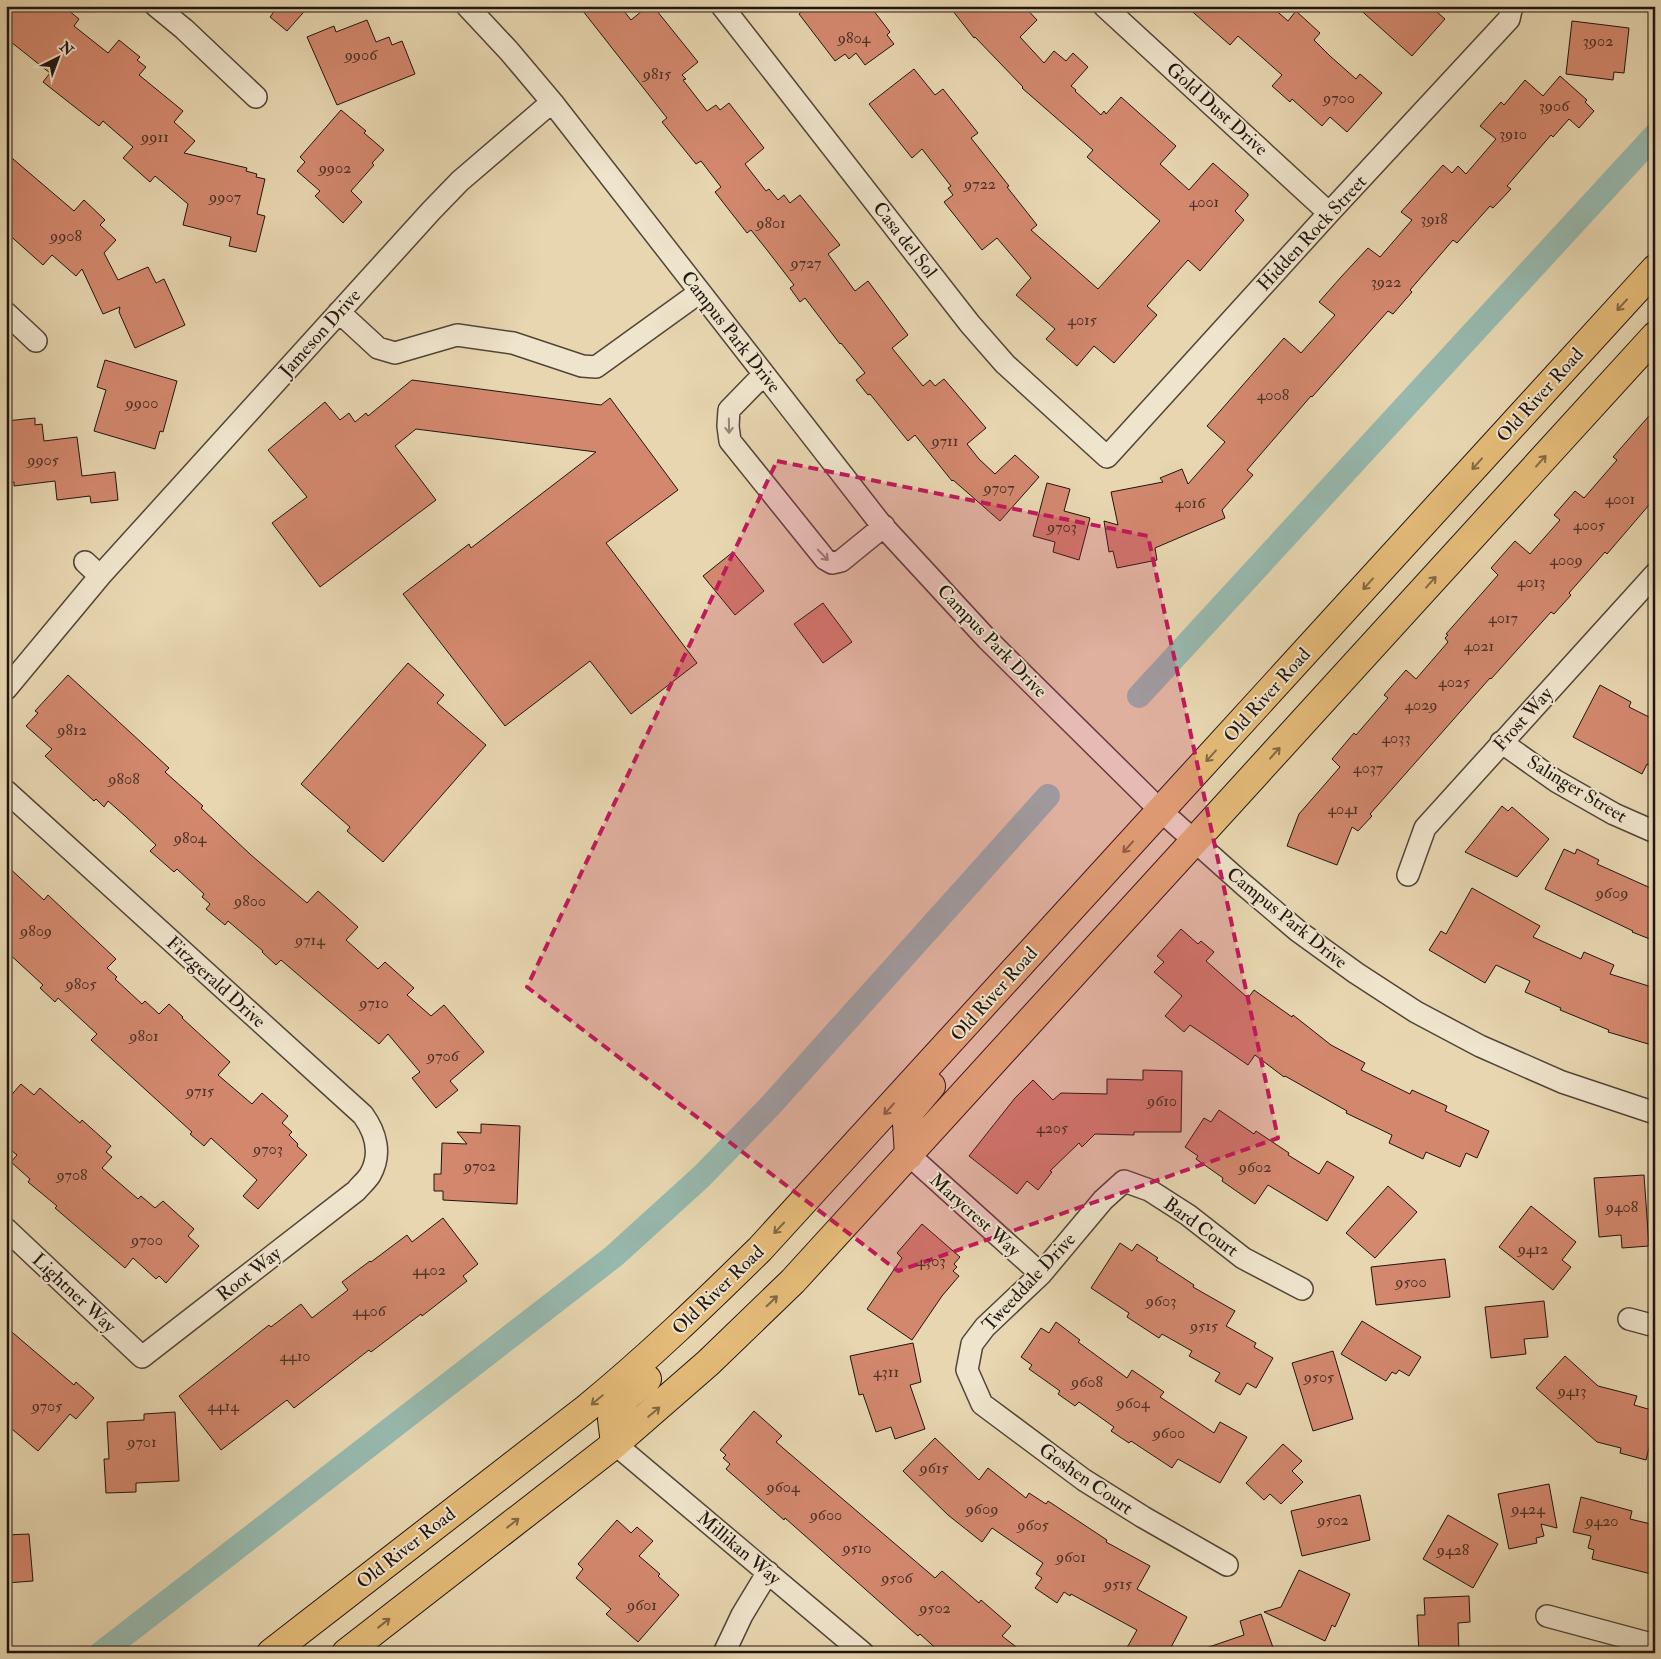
<svg xmlns="http://www.w3.org/2000/svg" width="1661" height="1659" font-family="'IM FELL Double Pica',serif">
<rect width="100%" height="100%" fill="#e7d6b0"/>
<filter id="stains"><feTurbulence type="fractalNoise" baseFrequency=".004" numOctaves="4"/><feColorMatrix values="0 0 0 0 .2 0 0 0 0 .09 0 0 0 0 .02 0 0 0 .5 -.17"/></filter>
<radialGradient id="worn" r=".72"><stop offset=".6" stop-color="#630" stop-opacity="0"/><stop offset="1" stop-color="#630" stop-opacity=".3"/></radialGradient>
<g fill="none" stroke-linecap="round" stroke-linejoin="round">
<path stroke="#97b9ae" stroke-width="24" d="M1139 696 1655 135
M101 1653 614 1256 702 1176 770 1106 1048 796"/>
</g>
<path fill="#d3886e" stroke="#20150f" d="M6 6H63L79 19 74 26 108 53 119 40 140 57 137 60 146 67 139 75 183 111 174 122 195 141 184 153 247 168 246 171 257 174 256 177 265 179 257 214 265 216 256 252 229 246 231 237 183 225 188 204 155 176 150 182 123 158 133 147 103 121 99 126 43 82 50 73 6 38Z
M278 6H309L287 31 270 17Z
M579 6H620L631 20 648 6H653L698 62 682 75 686 79 683 80 707 111 716 105 720 110 729 103 764 148 745 164 766 191 769 189 778 200 784 195 790 203 800 195 840 245 828 254 855 291 868 281 908 335 892 348 923 386 930 380 935 386 944 379 986 428 967 444 979 459 995 474 1015 455 1039 477 1000 521 953 480 952 481 915 435 908 441 870 394 868 395 856 380 865 373 841 343 840 344 805 298 800 302 790 288 794 285 767 250 751 230 747 233 715 192 721 187 701 161 696 164 662 122 667 118Z
M808 6H870L890 32 887 35 894 44 865 65 856 53 849 59 845 54 835 61 799 14Z
M949 6H1024L1037 20 1020 37 1044 63 1054 51 1066 61 1073 53 1088 67 1071 86 1076 90 1075 91 1101 115 1104 111 1106 114 1121 97 1176 146 1160 164 1189 190 1213 163 1248 194V196L1235 211 1244 220 1200 271 1188 260 1147 306 1157 315 1114 363 1094 346 1077 366 1046 339 1055 329 1016 295 1031 278 997 238 982 250 944 202 953 195 948 188 951 186 922 149 912 158 869 104 914 69 935 95 943 89 978 133 971 138 1009 186 1007 187 1037 225 1031 230 1098 289 1160 221 1087 157 1093 150 1022 88 1023 87 975 37 974 38Z
M1186 6H1271L1288 21 1296 11 1320 33 1314 40 1330 56 1356 79 1360 74 1382 93 1347 132 1330 117 1322 126 1292 99 1290 102 1272 86 1282 75 1238 36 1230 45Z
M1356 6H1430L1445 19 1412 56Z
M367 20 376 42 389 37 392 45 402 41 415 74 337 105 307 37 334 26 336 32Z
M1572 21 1629 28 1624 73 1614 72 1613 80 1566 74Z
M1560 76 1587 100 1585 102 1594 111 1579 128 1569 119 1553 137 1551 135 1507 186 1511 189 1493 208 1490 206 1457 243 1453 240 1410 290 1412 292 1393 314 1388 311 1312 397 1311 396 1247 470 1253 475 1222 510 1225 518 1155 548 1157 560 1117 568 1113 551 1109 552 1104 521 1118 525 1111 492 1163 482 1160 478 1182 469 1188 484 1225 442 1207 426 1284 338 1301 353 1335 315 1319 302 1341 277 1368 248 1380 257 1412 220 1401 212 1443 165 1452 173 1458 166 1466 174 1496 139 1480 126 1501 102 1504 105 1525 80 1543 96Z
M341 110 366 131 364 133 384 150 372 163 374 165 351 191 362 202 343 223 315 196 320 191 297 171 305 162 300 157Z
M6 153 74 211 84 200 105 220 100 225 116 240 104 253 118 280 148 267 156 283 164 279 185 325 135 348 119 312 120 307 103 314 82 269 76 276 52 255 43 265 6 232Z
M105 360 177 381 163 432 160 431 155 449 94 431 106 390 97 387Z
M412 380 601 405 610 398 678 490 606 543 697 663 631 714 590 661 505 726 403 594 469 544 471 548 596 452 416 429 395 446 436 500 320 587 272 523 307 497 268 450 325 402 340 420 349 413 355 422 366 413 368 416Z
M1655 409V498L1607 554 1605 552 1569 593 1571 595 1554 614 1551 612 1491 679 1490 678 1370 814 1372 816 1358 831 1352 827 1337 865 1287 846 1299 814 1340 767 1332 759 1354 733 1356 735 1388 698 1384 695 1406 670 1416 679 1448 642 1445 638 1448 635 1446 634 1498 575 1491 568 1515 541 1530 554 1560 520 1554 515 1575 491 1584 498 1617 460 1613 457Z
M35 418V425L42 424 44 441 77 437 82 476 115 472 118 500 91 503 90 496 57 500 55 481 14 486V482L6 483V421Z
M1047 483 1070 489 1064 511 1090 518 1079 560 1053 552 1055 542 1033 536Z
M733 552 764 591 735 615 703 576Z
M823 603 852 642 823 663 794 624Z
M408 663 444 695 437 703 486 745 383 862 347 831 350 827 301 784Z
M68 675 169 768 165 772 203 806 201 808 251 855 307 903 318 891 358 927 346 940 378 969 385 962 414 988 407 995 431 1016 444 1005 484 1052 450 1081 458 1090 436 1108 412 1078 420 1072 388 1034 379 1044 281 960 276 965 262 952 263 951 228 921 225 925 206 909 210 904 202 897 204 894 177 869 174 872 150 851 156 845 125 816 108 801 104 807 96 799 94 801 45 756 52 749 26 726 38 713 35 711Z
M1600 685 1631 702 1629 707 1655 720V768L1647 764 1642 774 1573 737Z
M1502 806 1508 811 1512 807 1549 839 1517 877 1465 852Z
M1564 849 1575 854 1577 849 1599 860 1597 864 1655 890V941L1632 932 1633 931 1545 889Z
M6 865 44 900 48 895 116 959 107 968 117 977 115 979 142 1004 145 1001 159 1014 169 1004 183 1017 182 1018 230 1062 218 1075 252 1104 262 1093 288 1116 282 1123 292 1132 289 1135 298 1144 297 1146 307 1155 258 1209 243 1196 257 1180 211 1138 204 1146 190 1134 192 1132 91 1040 97 1034 58 998 55 1002 40 988 43 985 6 951Z
M1472 888 1540 926 1533 937 1581 959 1584 952 1614 965 1610 974 1655 988V1046L1608 1032 1609 1030 1560 1010 1561 1008 1525 992 1530 981 1496 965 1485 983 1429 950 1441 931 1446 934Z
M1181 929 1198 944 1201 941 1214 952 1206 961 1248 998 1254 990 1292 1017 1293 1015 1331 1045 1365 1063 1361 1070 1410 1094 1412 1090 1447 1106 1445 1111 1489 1131 1477 1158 1466 1153 1460 1167 1426 1152 1423 1159 1389 1143 1392 1135 1346 1113 1347 1111 1285 1076 1284 1077 1255 1055 1248 1065 1190 1025 1184 1032 1165 1016 1182 996 1154 972 1164 962 1157 956Z
M1143 1070 1182 1071 1181 1132H1134V1135L1095 1134 1082 1147 1079 1143 1050 1171 1052 1172 1038 1190 1027 1181 1017 1194 969 1156 1015 1098 1033 1080 1053 1100 1061 1093 1107 1094V1079L1143 1080Z
M21 1084 34 1095 40 1088 80 1123 82 1120 111 1146 106 1152 112 1157 102 1168 138 1199 141 1196 155 1208 163 1201 194 1229 188 1236 199 1246 166 1283 159 1276 156 1279 133 1258 125 1268 55 1208 57 1206 28 1182 30 1179 11 1162 17 1155 6 1146V1101Z
M1219 1110 1254 1134 1256 1131 1289 1153 1288 1155 1319 1174 1327 1161 1354 1177 1327 1221 1268 1185 1255 1204 1222 1181 1223 1178 1196 1159 1198 1156 1185 1147 1204 1118 1211 1122Z
M481 1124 520 1126 517 1204 443 1200V1191H434V1174H441L442 1143 467 1144 457 1132 481 1133Z
M1644 1175 1649 1246 1622 1248 1621 1235 1599 1237 1594 1178Z
M1388 1186 1417 1212 1375 1258 1346 1233Z
M1531 1206 1576 1242 1562 1260 1571 1267 1553 1290 1499 1247Z
M443 1218 478 1264 463 1276 467 1281 422 1316 421 1314 371 1352 369 1350 294 1408 287 1400 221 1450 179 1396 269 1325 271 1327 301 1304 312 1318 348 1290 342 1282 370 1261 371 1262 407 1235 412 1242Z
M922 1224 960 1257 954 1264 957 1267 953 1271 959 1276 942 1296 912 1340 867 1309 902 1258 897 1253Z
M1120 1243 1132 1251 1137 1244 1158 1258 1156 1260 1194 1285 1193 1287 1235 1311 1226 1326 1256 1343 1254 1347 1273 1358 1256 1388 1247 1383 1240 1395 1215 1381 1220 1373 1189 1356 1192 1351 1162 1334 1159 1338 1127 1317 1129 1313 1091 1288Z
M1445 1259 1450 1297 1376 1305 1371 1267Z
M1544 1301 1548 1337 1524 1339 1526 1354 1491 1358 1485 1307Z
M1362 1321 1421 1357 1409 1376 1399 1370 1396 1374 1392 1372 1386 1381 1341 1354Z
M1056 1322 1080 1340 1078 1342 1127 1378 1132 1370 1164 1392 1160 1397 1214 1433 1220 1422 1247 1437 1220 1483 1178 1459 1172 1468 1131 1441 1129 1443 1111 1431 1114 1427 1079 1402 1075 1406 1058 1394 1060 1391 1029 1369 1032 1365 1021 1357 1041 1328 1049 1333Z
M6 1327 74 1385 76 1382 94 1398 76 1419 70 1414 38 1451 6 1424Z
M913 1343 921 1382 910 1385 925 1429 895 1439 891 1427 876 1432 863 1394 859 1395 850 1356Z
M1333 1351 1353 1419 1313 1431 1292 1363Z
M1565 1356 1598 1386 1637 1396 1634 1405 1655 1411V1424L1646 1460 1620 1453 1621 1448 1597 1442 1536 1388Z
M754 1411 782 1436 776 1442 935 1578 942 1571 979 1603 981 1600 1011 1626 1002 1636 1024 1653H941L920 1634 918 1636 785 1518 784 1520 741 1482 726 1469 730 1464 723 1458 726 1455 720 1450Z
M175 1412 179 1481 136 1483V1492L106 1493 104 1459H109L107 1422 144 1420V1414Z
M935 1438 979 1480 988 1468 1026 1498 1029 1493 1046 1504 1048 1501 1107 1540 1106 1542 1150 1566 1137 1589 1187 1617 1168 1653H1124L1137 1630 1071 1594 1070 1596 1064 1592 1057 1603 1035 1588 1042 1578 1036 1574 1043 1563 992 1528 982 1542 948 1515 903 1471Z
M1283 1444 1302 1461 1292 1471 1303 1482 1281 1504 1270 1494 1264 1500 1246 1483Z
M1549 1484 1557 1528 1541 1524 1544 1536 1536 1538 1537 1543 1509 1549 1498 1494Z
M1360 1495 1370 1540 1302 1556 1291 1511Z
M1581 1497 1632 1511 1630 1519 1655 1525V1575L1592 1559 1594 1550 1588 1548 1591 1536 1573 1532Z
M1448 1515 1498 1544 1473 1588 1423 1559Z
M617 1520 631 1533 637 1527 653 1541 639 1556 660 1574 658 1576 679 1595 638 1642 606 1614 611 1609 576 1578 583 1569 578 1564Z
M29 1534 33 1581 6 1583V1535Z
M1299 1570 1350 1594 1335 1627 1332 1625 1325 1641 1264 1612 1281 1607Z
M1469 1596 1470 1622 1458 1623 1459 1653H1419L1417 1615H1425L1424 1598Z
M1261 1614 1275 1653H1201L1200 1650 1244 1635 1240 1621Z"/>
<g fill="none" stroke-linecap="round" stroke-linejoin="round">
<defs>
<path id="minor" d="M156 6 184 29 256 97
M467 6 509 51 552 102 880 523 987 639 1161 811 1244 885 1298 931 1356 973 1416 1012 1480 1046 1562 1082 1655 1113
M722 6 970 324 1005 364 1107 457 1329 213 1509 19 1512 6
M1104 6 1329 213
M339 312 378 348 395 353 457 335 513 343 582 366 596 367 700 292
M6 313 36 341
M764 374 729 410 728 426 730 441 825 559 832 563 841 561 884 526
M85 562 100 576 431 211 460 181 552 102
M6 689 100 576
M1501 742 1556 781 1614 814 1655 832
M6 791 363 1115C376 1133 382 1154 370 1175 366 1181 360 1186 356 1191L142 1357 6 1229
M1408 875 1425 828 1655 574
M909 1155 1041 1274
M1629 1319 1655 1326
M615 1444 863 1653
M1227 1565 1143 1517 1084 1480 982 1404 967 1370 972 1344 985 1327 1041 1274 1103 1200 1124 1181 1149 1190 1188 1215 1243 1258 1302 1289
M1547 1616 1655 1645
M724 1653 742 1615 768 1572"/>
<path id="major" d="M909 1155 907 1124 910 1111 931 1086
M615 1444 612 1419 626 1397 647 1379
M271 1653 587 1408C648 1358 704 1304 760 1249L1655 269
M346 1653 615 1444 708 1363 793 1281 1655 336"/>
</defs>
<use href="#minor" stroke="#524537" stroke-width="24"/>
<use href="#major" stroke="#20150f" stroke-width="30"/>
<use href="#minor" stroke="#efe4cc" stroke-width="21"/>
<use href="#major" stroke="#e4bb78" stroke-width="28"/>
</g>
<defs><path id="oneway-shaft" d="M-6 0H5M1.5-3L5.5 0L1.5 3" fill="none" stroke-width="1.6" stroke-linecap="round" stroke-linejoin="round" transform="scale(1.25)"/></defs>
<g stroke="#826844">
<use href="#oneway-shaft" transform="translate(1622 305) rotate(132)"/>
<use href="#oneway-shaft" transform="translate(1541 461) rotate(-48)"/>
<use href="#oneway-shaft" transform="translate(1477 464) rotate(132)"/>
<use href="#oneway-shaft" transform="translate(1431 582) rotate(-48)"/>
<use href="#oneway-shaft" transform="translate(1368 584) rotate(132)"/>
<use href="#oneway-shaft" transform="translate(1275 753) rotate(-48)"/>
<use href="#oneway-shaft" transform="translate(1211 756) rotate(132)"/>
<use href="#oneway-shaft" transform="translate(1128 847) rotate(132)"/>
<use href="#oneway-shaft" transform="translate(889 1109) rotate(132)"/>
<use href="#oneway-shaft" transform="translate(779 1228) rotate(133)"/>
<use href="#oneway-shaft" transform="translate(772 1301) rotate(-44)"/>
<use href="#oneway-shaft" transform="translate(597 1400) rotate(140)"/>
<use href="#oneway-shaft" transform="translate(654 1412) rotate(-40)"/>
<use href="#oneway-shaft" transform="translate(513 1523) rotate(-38)"/>
<use href="#oneway-shaft" transform="translate(384 1623) rotate(-38)"/>
</g>
<g stroke="#928777">
<use href="#oneway-shaft" transform="translate(729 426) rotate(89)"/>
<use href="#oneway-shaft" transform="translate(823 555) rotate(46)"/>
</g>
<path fill="#c2185b" fill-opacity="0.2" stroke="#c2185b" stroke-width="4" stroke-dasharray="10 6" stroke-linejoin="round" d="M777 461 1148 536 1278 1138 898 1271 527 987Z"/>
<g text-anchor="middle" dominant-baseline="central" stroke-width="4" stroke-linejoin="round" paint-order="stroke">
<g font-size="16" fill="#4d3227">
<text x="854" y="38">9804</text>
<text x="1598" y="41">3902</text>
<text x="361" y="55">9906</text>
<text x="657" y="74">9815</text>
<text x="1339" y="98">9700</text>
<text x="1554" y="106">3906</text>
<text x="1513" y="134">3910</text>
<text x="155" y="137">9911</text>
<text x="335" y="168">9902</text>
<text x="980" y="184">9722</text>
<text x="225" y="197">9907</text>
<text x="1204" y="202">4001</text>
<text x="1434" y="219">3918</text>
<text x="771" y="223">9801</text>
<text x="66" y="236">9908</text>
<text x="806" y="263">9727</text>
<text x="1386" y="282">3922</text>
<text x="1082" y="320">4015</text>
<text x="1273" y="395">4008</text>
<text x="142" y="403">9900</text>
<text x="945" y="441">9711</text>
<text x="43" y="460">9905</text>
<text x="999" y="488">9707</text>
<text x="1620" y="499">4001</text>
<text x="1190" y="503">4016</text>
<text x="1589" y="525">4005</text>
<text x="1062" y="527">9703</text>
<text x="1566" y="560">4009</text>
<text x="1531" y="582">4013</text>
<text x="1503" y="618">4017</text>
<text x="1479" y="646">4021</text>
<text x="1454" y="682">4025</text>
<text x="1421" y="705">4029</text>
<text x="72" y="730">9812</text>
<text x="1396" y="738">4033</text>
<text x="1368" y="768">4037</text>
<text x="124" y="779">9808</text>
<text x="1343" y="809">4041</text>
<text x="190" y="838">9804</text>
<text x="1612" y="893">9609</text>
<text x="250" y="901">9800</text>
<text x="36" y="931">9809</text>
<text x="310" y="940">9714</text>
<text x="81" y="984">9805</text>
<text x="374" y="1003">9710</text>
<text x="144" y="1036">9801</text>
<text x="443" y="1056">9706</text>
<text x="200" y="1091">9715</text>
<text x="1162" y="1101">9610</text>
<text x="1052" y="1128">4205</text>
<text x="268" y="1149">9703</text>
<text x="480" y="1166">9702</text>
<text x="1255" y="1167">9602</text>
<text x="72" y="1175">9708</text>
<text x="1622" y="1207">9408</text>
<text x="147" y="1240">9700</text>
<text x="1533" y="1249">9412</text>
<text x="931" y="1261">4303</text>
<text x="429" y="1270">4402</text>
<text x="1411" y="1282">9500</text>
<text x="1161" y="1301">9603</text>
<text x="369" y="1311">4406</text>
<text x="1204" y="1326">9515</text>
<text x="295" y="1356">4410</text>
<text x="886" y="1372">4311</text>
<text x="1319" y="1377">9505</text>
<text x="1087" y="1382">9608</text>
<text x="1572" y="1391">9413</text>
<text x="1133" y="1403">9604</text>
<text x="47" y="1406">9705</text>
<text x="223" y="1406">4414</text>
<text x="1169" y="1433">9600</text>
<text x="142" y="1442">9701</text>
<text x="934" y="1468">9615</text>
<text x="783" y="1487">9604</text>
<text x="982" y="1509">9609</text>
<text x="1528" y="1509">9424</text>
<text x="826" y="1515">9600</text>
<text x="1333" y="1520">9502</text>
<text x="1602" y="1521">9420</text>
<text x="1033" y="1525">9605</text>
<text x="857" y="1548">9510</text>
<text x="1453" y="1550">9428</text>
<text x="1071" y="1557">9601</text>
<text x="897" y="1578">9506</text>
<text x="1118" y="1584">9515</text>
<text x="642" y="1605">9601</text>
<text x="935" y="1608">9502</text>
</g>
<g font-size="19" fill="#20150f" stroke="#efe4cc">
<text transform="translate(1217 109) rotate(42)">Gold Dust Drive</text>
<text transform="translate(1312 233) rotate(-47)">Hidden Rock Street</text>
<text transform="translate(905 240) rotate(52)">Casa del Sol</text>
<text transform="translate(731 332) rotate(52)">Campus Park Drive</text>
<text transform="translate(320 333) rotate(-48)">Jameson Drive</text>
<text transform="translate(1540 395) rotate(-48)">Old River Road</text>
<text transform="translate(992 641) rotate(46)">Campus Park Drive</text>
<text transform="translate(1267 695) rotate(-48)">Old River Road</text>
<text transform="translate(1523 719) rotate(-48)">Frost Way</text>
<text transform="translate(1577 789) rotate(31)">Salinger Street</text>
<text transform="translate(1287 918) rotate(39)">Campus Park Drive</text>
<text transform="translate(216 982) rotate(42)">Fitzgerald Drive</text>
<text transform="translate(994 994) rotate(-48)">Old River Road</text>
<text transform="translate(975 1215) rotate(42)">Marycrest Way</text>
<text transform="translate(1201 1227) rotate(36)">Bard Court</text>
<text transform="translate(249 1274) rotate(-38)">Root Way</text>
<text transform="translate(1029 1282) rotate(-47)">Tweeddale Drive</text>
<text transform="translate(718 1290) rotate(-44)">Old River Road</text>
<text transform="translate(74 1293) rotate(43)">Lightner Way</text>
<text transform="translate(1086 1479) rotate(35)">Goshen Court</text>
<text transform="translate(406 1548) rotate(-38)">Old River Road</text>
<text transform="translate(739 1548) rotate(40)">Millikan Way</text>
</g>
</g>
<rect width="1661" height="1659" fill="none" stroke="#e7d6b0" stroke-width="25"/>
<rect x="8" y="8" width="1646" height="1644" fill="none" stroke="#20150f" stroke-width="2.5"/>
<rect x="12" y="12" width="1636" height="1634" fill="none" stroke="#20150f"/>
<g transform="translate(58 58) rotate(42)" stroke="#efe4cc" stroke-width="4" paint-order="stroke">
<path d="M0-4L9 19L0 12L-9 19Z" fill="#20150f"/>
<text y="-8" font-size="14" font-weight="bold" text-anchor="middle" fill="#20150f">N</text>
</g>
<rect width="100%" height="100%" filter="url(#stains)"/>
<rect width="100%" height="100%" fill="url(#worn)"/>
</svg>
